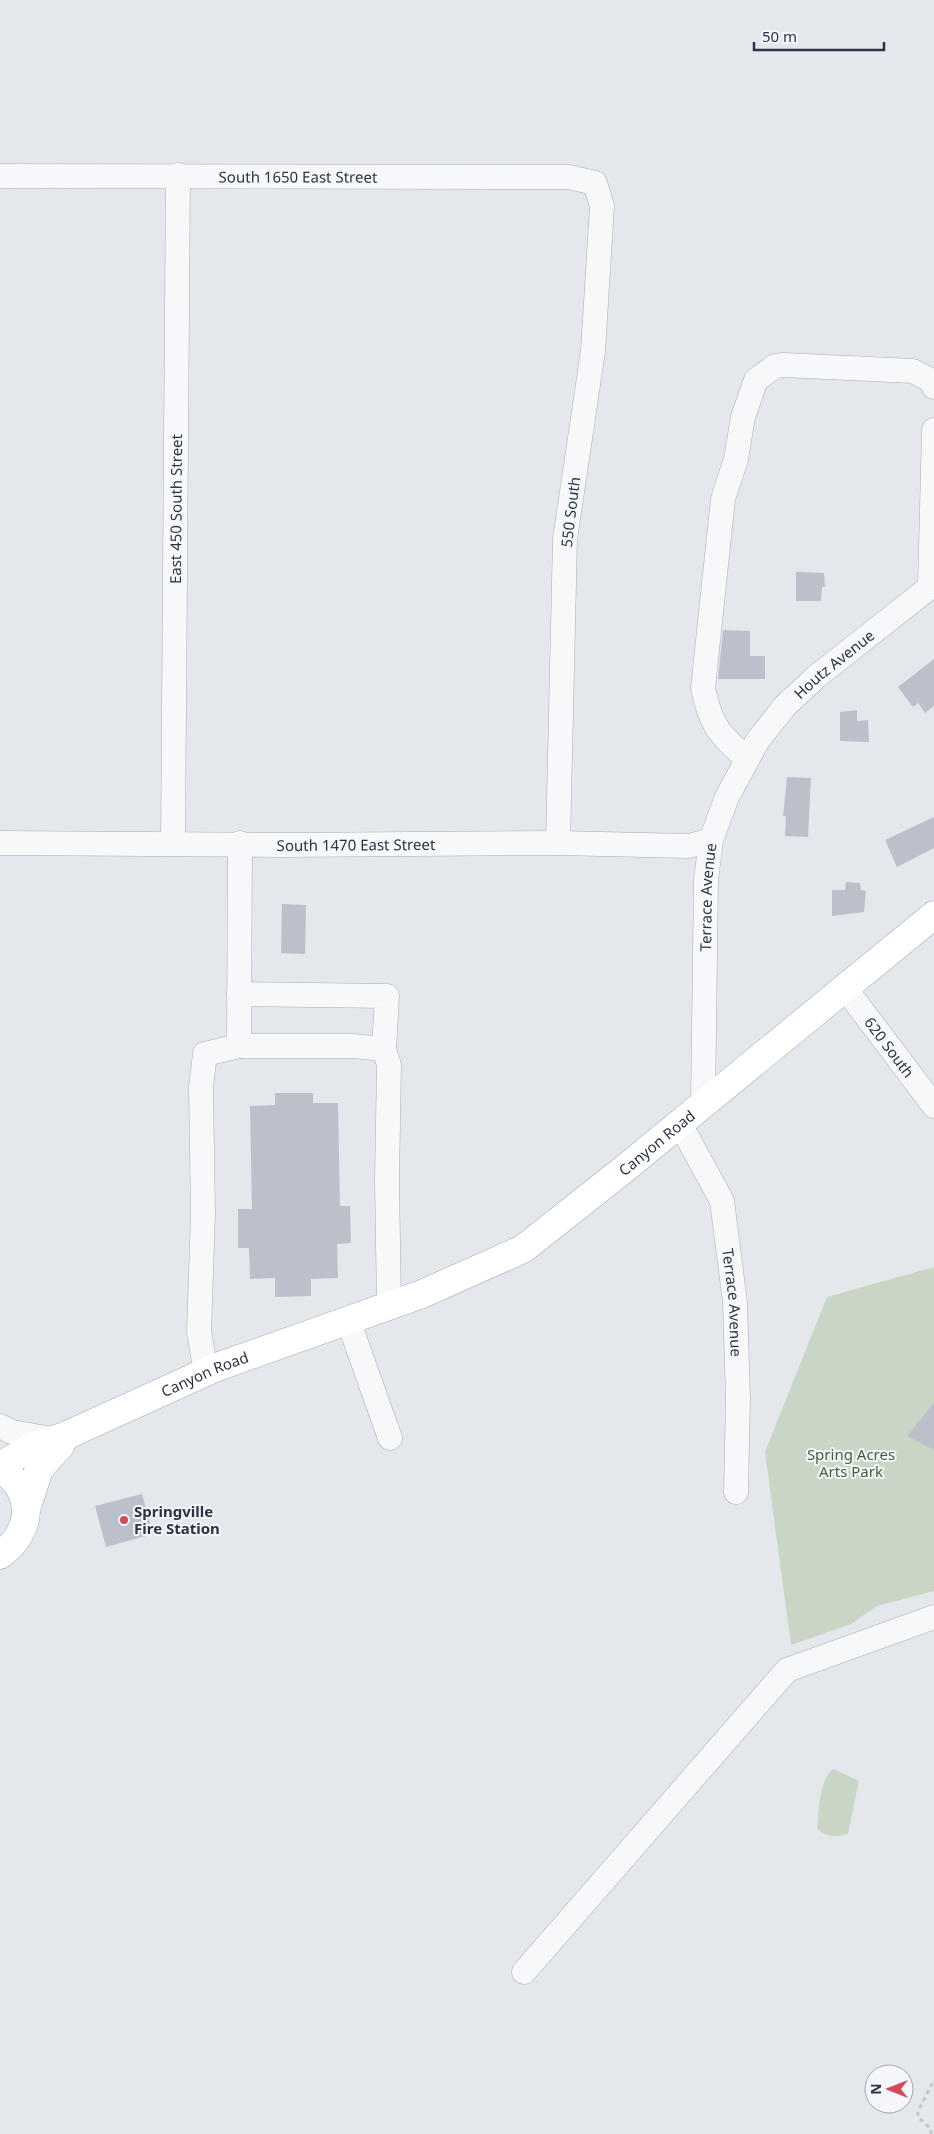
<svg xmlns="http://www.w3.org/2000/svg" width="934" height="2134" font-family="'Noto Sans',sans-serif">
<rect width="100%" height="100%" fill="#e4e7ec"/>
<path fill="#c9d6c5" d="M934 1267V1591L877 1606 851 1624 791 1645 765 1452 827 1297Z
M833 1769 859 1781 848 1834C836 1837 826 1838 817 1828 819 1811 819 1781 833 1769Z"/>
<path fill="#bbc0ca" d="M796 572 824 573 825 587H822L821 601H796Z
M723 630 750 631V656H765V679H718Z
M934 659V706L925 713 918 703 913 707 898 687Z
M857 710V721L868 720 869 742 840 741V712Z
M787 777 811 778 808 837 785 836 786 816H783Z
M934 817V848L897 867 885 840Z
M846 882 860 883 861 890 866 891 864 912 832 916V890H845Z
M282 904 306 905 305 954 281 953Z
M275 1093H313V1103H338L340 1206H350L351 1243 337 1244 338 1278 311 1279V1296L275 1297V1278L250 1279 249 1248H238V1209H252L250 1106 275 1105Z
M934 1403V1450L907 1436Z
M142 1494 153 1534 106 1547 95 1506Z"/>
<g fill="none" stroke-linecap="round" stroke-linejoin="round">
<defs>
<g id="minor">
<path id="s1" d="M0 176 569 177 595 183 602 206 593 351 565 539 558 843"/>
<path d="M930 587 934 430"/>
<path d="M747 759C719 734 711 726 703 688L723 499 736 459 743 417 756 380 775 366 784 365 913 371 932 381 934 387"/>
<path id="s2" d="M0 843 284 845 558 843 689 846 711 840"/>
<path id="s3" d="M173 843 178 175"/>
<path d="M240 843 239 1046H353L384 1049 389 1065 387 1181 389 1306"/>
<path id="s4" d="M845 988 934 1106"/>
<path d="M239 994 387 996 384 1049"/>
<path id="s5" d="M703 1105 706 880 711 840 727 797 758 740 785 706 816 677 934 584"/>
<path id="s6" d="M680 1124 722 1201 735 1302 738 1398 736 1492"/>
<path d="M348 1320 390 1438"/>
<path d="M206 1373 199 1332 203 1213 201 1087 205 1054 239 1046"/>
<path d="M0 1426 12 1432 52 1439"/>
<path d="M524 1972 787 1670 934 1617"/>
</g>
<g id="major">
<path id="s7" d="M0 1466 34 1446 65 1436 217 1367 422 1294 523 1249 623 1170 934 915"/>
<path d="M0 1468C35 1492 34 1530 0 1555"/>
<path d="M26 1510 39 1469 60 1446 65 1436"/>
</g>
</defs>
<use href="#minor" stroke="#a9aeb7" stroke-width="25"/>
<use href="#major" stroke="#a3abb8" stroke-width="29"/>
<path stroke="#c2c5cb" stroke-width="3" stroke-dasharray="4 4" stroke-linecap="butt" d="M931 2134V2129L918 2117V2111L934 2080"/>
<use href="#minor" stroke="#f7f8fa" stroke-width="24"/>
<use href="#major" stroke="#fff" stroke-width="28"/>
</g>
<circle fill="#d1495b" stroke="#f4f6f9" stroke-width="2" cx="124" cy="1520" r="5"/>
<g text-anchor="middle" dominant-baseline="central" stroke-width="4" stroke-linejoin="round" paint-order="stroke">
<g font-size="15" fill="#2b3445" stroke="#f4f6f9">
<text stroke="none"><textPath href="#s1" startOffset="298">South 1650 East Street</textPath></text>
<text stroke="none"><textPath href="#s3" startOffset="334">East 450 South Street</textPath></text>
<text transform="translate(570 512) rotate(-83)">550 South</text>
<text stroke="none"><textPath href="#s5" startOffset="484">Houtz Avenue</textPath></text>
<text stroke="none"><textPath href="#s2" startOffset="356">South 1470 East Street</textPath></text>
<text stroke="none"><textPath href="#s5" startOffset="208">Terrace Avenue</textPath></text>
<text stroke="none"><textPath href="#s4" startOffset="74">620 South</textPath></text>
<text stroke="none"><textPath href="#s7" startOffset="738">Canyon Road</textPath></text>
<text stroke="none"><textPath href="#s6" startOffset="190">Terrace Avenue</textPath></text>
<text stroke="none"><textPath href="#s7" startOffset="225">Canyon Road</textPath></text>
</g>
<g font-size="15" fill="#3f6138" stroke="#f4f6f9">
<text x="851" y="1454">Spring Acres<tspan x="851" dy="17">Arts Park</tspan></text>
</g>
<g font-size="15" font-weight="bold" fill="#2b3445" stroke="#f4f6f9" text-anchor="start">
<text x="134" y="1511">Springville<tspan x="134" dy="17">Fire Station</tspan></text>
</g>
</g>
<g transform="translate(889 2089) rotate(270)"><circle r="24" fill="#f4f6f9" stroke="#a4a8b1"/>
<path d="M0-4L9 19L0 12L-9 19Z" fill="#d1495b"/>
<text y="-8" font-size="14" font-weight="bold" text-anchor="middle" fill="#2b3445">N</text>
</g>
<path d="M754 42v8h130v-8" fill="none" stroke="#2b3445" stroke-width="2.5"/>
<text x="762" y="42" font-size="15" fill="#2b3445" stroke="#f4f6f9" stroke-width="4" paint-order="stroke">50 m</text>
</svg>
